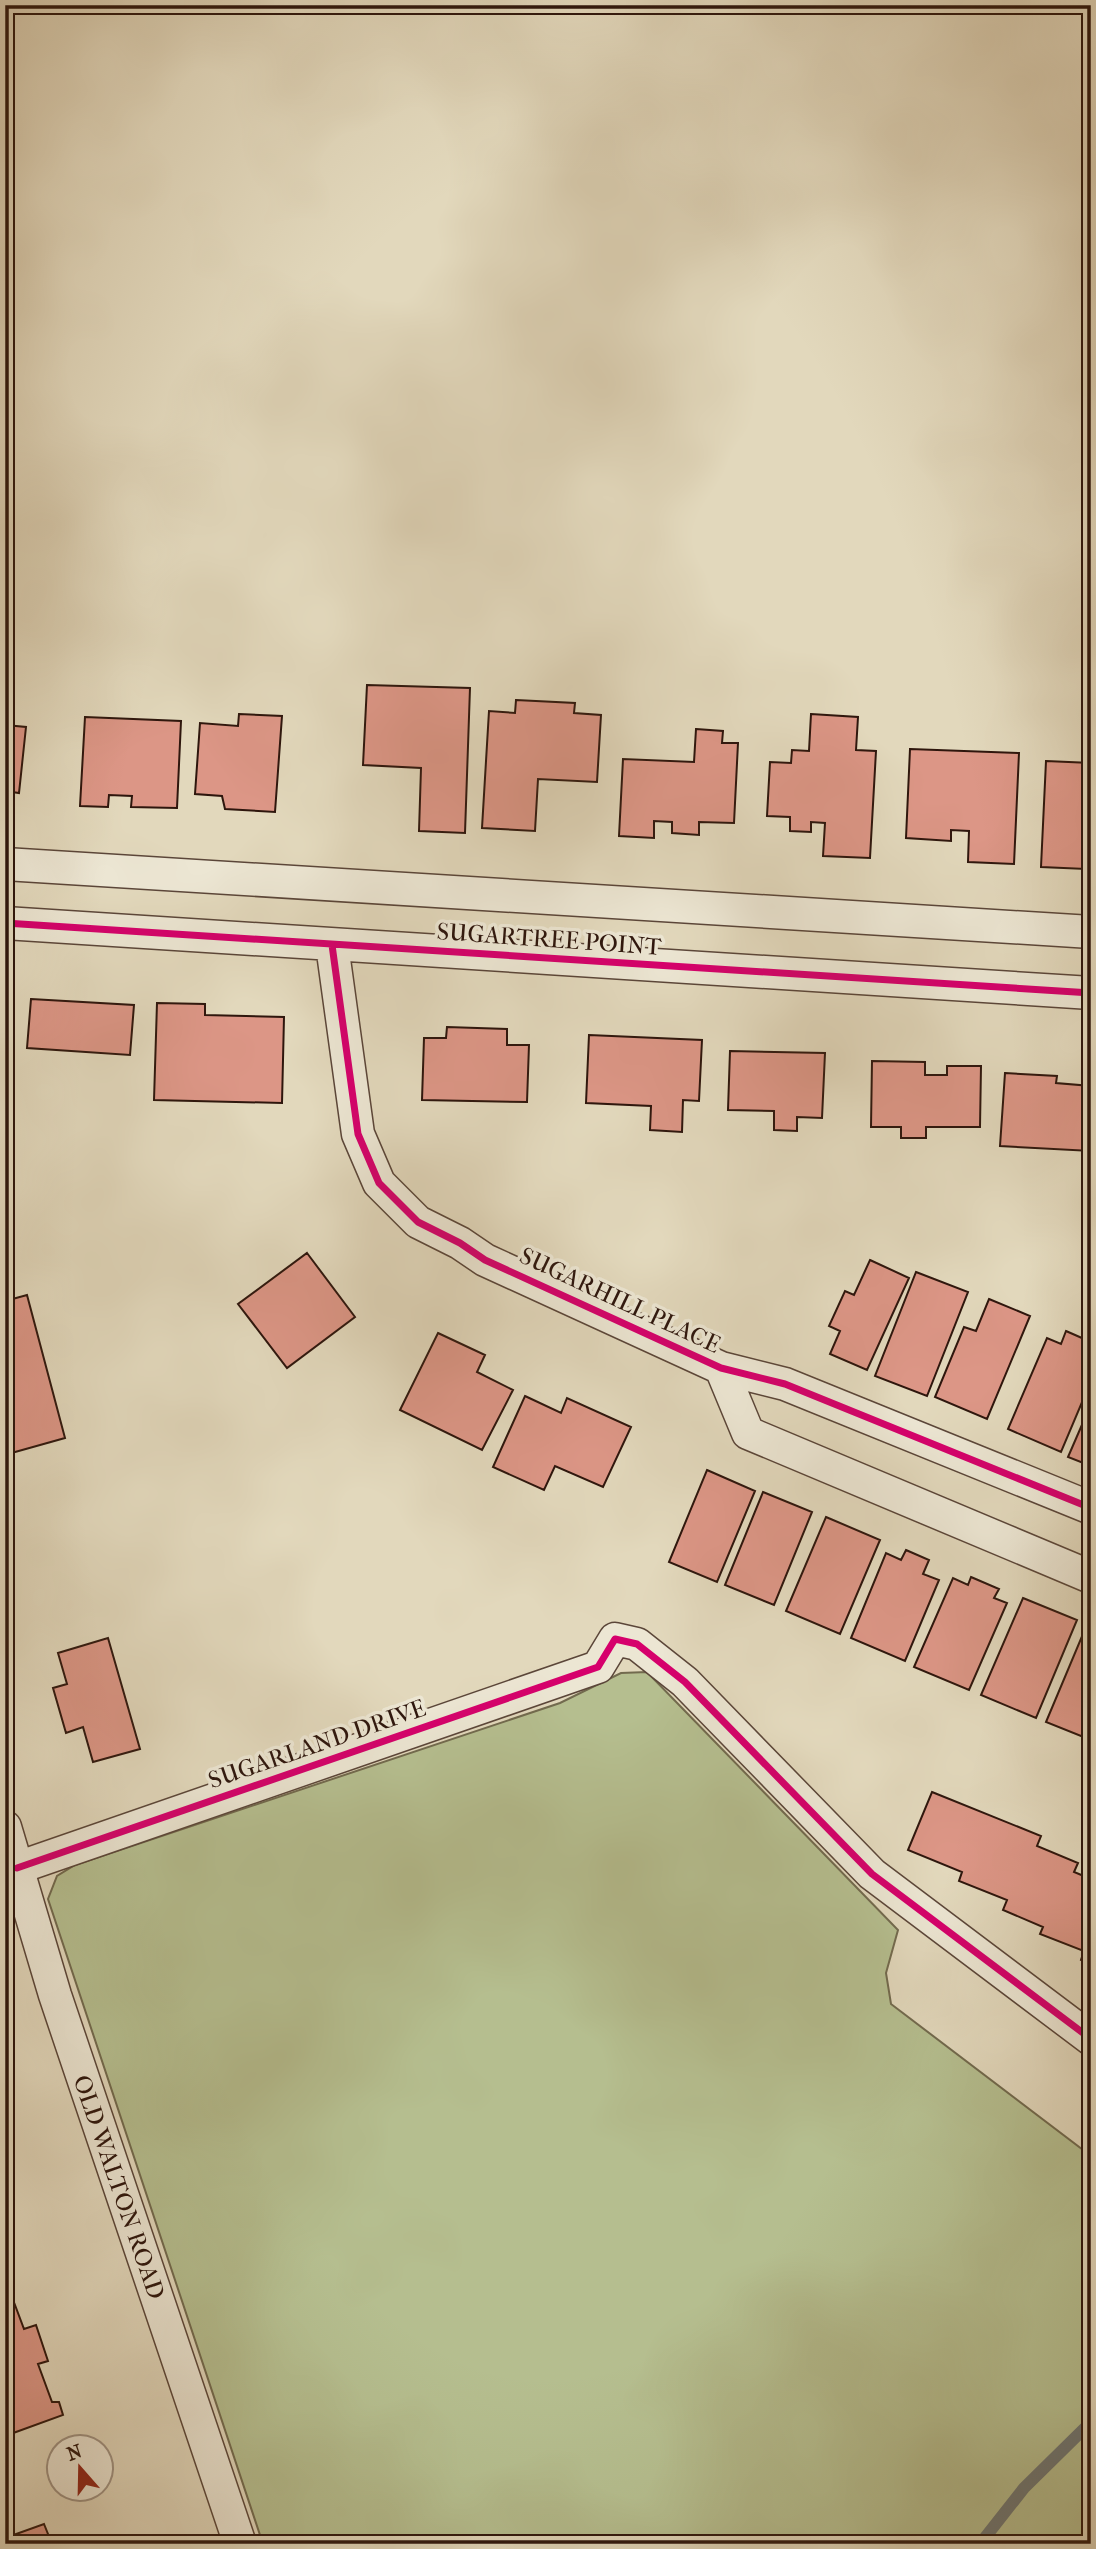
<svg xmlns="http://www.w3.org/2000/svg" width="1096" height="2549" font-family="'IM FELL French Canon',serif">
<rect width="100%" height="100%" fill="#e2d8bc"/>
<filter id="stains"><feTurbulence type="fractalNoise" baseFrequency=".00286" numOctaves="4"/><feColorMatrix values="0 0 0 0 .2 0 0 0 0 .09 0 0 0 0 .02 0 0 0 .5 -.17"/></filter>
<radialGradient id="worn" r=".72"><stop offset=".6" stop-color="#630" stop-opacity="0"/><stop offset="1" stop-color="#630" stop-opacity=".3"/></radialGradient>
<path fill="#b5be8f" stroke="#726a4e" stroke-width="2" d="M647 1672 898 1930 886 1973 891 2004 1091 2156V2544H263L48 1899 57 1876 75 1865 560 1703 621 1673Z"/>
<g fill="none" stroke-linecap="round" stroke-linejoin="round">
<path stroke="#6e7775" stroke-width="12" d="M980 2544 1024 2488 1091 2422"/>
</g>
<path fill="#dc9686" stroke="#2e160d" stroke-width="2" d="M367 685 470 688 465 833 419 831 421 768 363 765Z
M516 700 575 703 574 713 601 715 597 782 538 779 535 831 482 828 489 711 515 713Z
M239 714 282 716 275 812 225 809 222 796 195 794 200 723 238 726Z
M811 714 858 717 856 750 876 751 870 858 823 856 825 823 811 822V832L790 831V817L767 816 770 762 791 763 792 750 809 751Z
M85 717 181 721 177 808 131 807 132 796 109 795 108 807 80 806Z
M5 725 26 727 19 793 5 791Z
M696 729 723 731 722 743H738L734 823 699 822V835L672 833V822L654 821V838L619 836 623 759 694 762Z
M910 749 1019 753 1014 864 968 862 969 831 951 830V841L906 838Z
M1046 761 1091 763V828H1088L1086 869 1041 867Z
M31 999 134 1005 130 1055 27 1048Z
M157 1003 205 1004V1015L284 1017 282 1103 154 1100Z
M447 1027 507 1029V1045H529L527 1102 422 1100 424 1038H446Z
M589 1035 702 1040 699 1101 683 1100 682 1132 650 1130 651 1106 586 1103Z
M730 1051 825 1053 822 1118 797 1117V1131L774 1130V1111L728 1110Z
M872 1061 925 1062V1075H947V1066H981L980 1127H926V1138H901V1127H871Z
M1005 1073 1057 1076 1056 1083 1091 1086V1151L1000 1146Z
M307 1253 355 1317 287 1368 238 1304Z
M870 1260 909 1278 867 1370 830 1354 840 1331 829 1326 845 1291 854 1295Z
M916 1272 968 1292 927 1396 875 1376Z
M27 1295 65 1438 8 1454 5 1443V1301Z
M989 1299 1030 1316 987 1419 935 1397 964 1327 976 1331Z
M1066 1331 1091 1342V1381L1061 1452 1008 1429 1047 1338 1061 1344Z
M438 1333 485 1355 477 1372 513 1390 482 1450 400 1410Z
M525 1396 561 1413 567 1398 631 1427 603 1487 555 1466 544 1490 493 1467Z
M1091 1404V1466L1068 1457Z
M707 1470 755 1491 717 1582 669 1562Z
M763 1492 812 1512 774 1605 725 1585Z
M826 1517 880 1540 840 1634 786 1611Z
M906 1550 929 1560 923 1574 939 1580 905 1661 851 1638 886 1553 901 1560Z
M971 1577 999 1589 994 1598 1007 1603 969 1690 914 1667 953 1578 968 1585Z
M1023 1598 1077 1620 1036 1718 981 1695Z
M1088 1622 1091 1624V1740L1046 1722Z
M108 1638 140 1749 93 1762 83 1727 66 1733 53 1688 67 1684 58 1653Z
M932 1792 1041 1836 1037 1846 1078 1863 1074 1872 1091 1879V1964L1081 1960 1084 1951 1040 1934 1043 1927 1003 1910 1007 1900 959 1881 962 1872 908 1850Z
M12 2297 24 2329 36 2325 48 2361 38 2364 52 2402H59L63 2415 5 2436V2299Z
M44 2524 52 2544H5V2538Z"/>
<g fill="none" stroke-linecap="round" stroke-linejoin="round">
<defs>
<path id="street" d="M5 864 1091 932
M5 923 1091 993
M332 945 358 1134 379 1183 418 1222 460 1243 485 1260 721 1368 785 1384 1091 1508
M721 1368 748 1433 1091 1577
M5 1827 55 1995 240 2544
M17 1868 598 1667 615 1639 637 1644 685 1682 872 1874 1091 2039"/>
</defs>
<use href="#street" stroke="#5b4639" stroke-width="35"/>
<use href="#street" stroke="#ece6d3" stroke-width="32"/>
<defs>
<path id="cycleway" d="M5 923 1091 993
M332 945 358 1134 379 1183 418 1222 460 1243 485 1260 721 1368 785 1384 1091 1508
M17 1868 598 1667 615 1639 637 1644 685 1682 872 1874 1091 2039"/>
</defs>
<use href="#cycleway" stroke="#ece6d3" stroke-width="11"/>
<use href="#cycleway" stroke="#d6006c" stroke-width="7"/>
</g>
<g text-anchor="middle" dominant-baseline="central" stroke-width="7" stroke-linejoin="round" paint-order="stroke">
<g font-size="24" fill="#2e160d" stroke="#ece6d3">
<text transform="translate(549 939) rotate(4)">SUGARTREE POINT</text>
<text transform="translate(620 1300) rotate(25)">SUGARHILL PLACE</text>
<text transform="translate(317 1744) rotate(-19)">SUGARLAND DRIVE</text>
<text transform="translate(119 2187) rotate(71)">OLD WALTON ROAD</text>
</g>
</g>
<rect width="1096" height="2549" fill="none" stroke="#e2d8bc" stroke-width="28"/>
<rect x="7" y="7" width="1082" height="2535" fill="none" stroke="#2e160d" stroke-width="3.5"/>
<rect x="14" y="14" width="1068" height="2521" fill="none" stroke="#2e160d" stroke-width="2"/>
<g transform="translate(80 2468) rotate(340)"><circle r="33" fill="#ece6d3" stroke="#a09384" stroke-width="2"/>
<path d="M0-5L12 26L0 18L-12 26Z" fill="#8f2418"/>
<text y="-10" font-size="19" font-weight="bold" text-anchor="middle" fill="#2e160d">N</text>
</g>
<rect width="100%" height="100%" filter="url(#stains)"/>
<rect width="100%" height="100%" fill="url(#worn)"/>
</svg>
